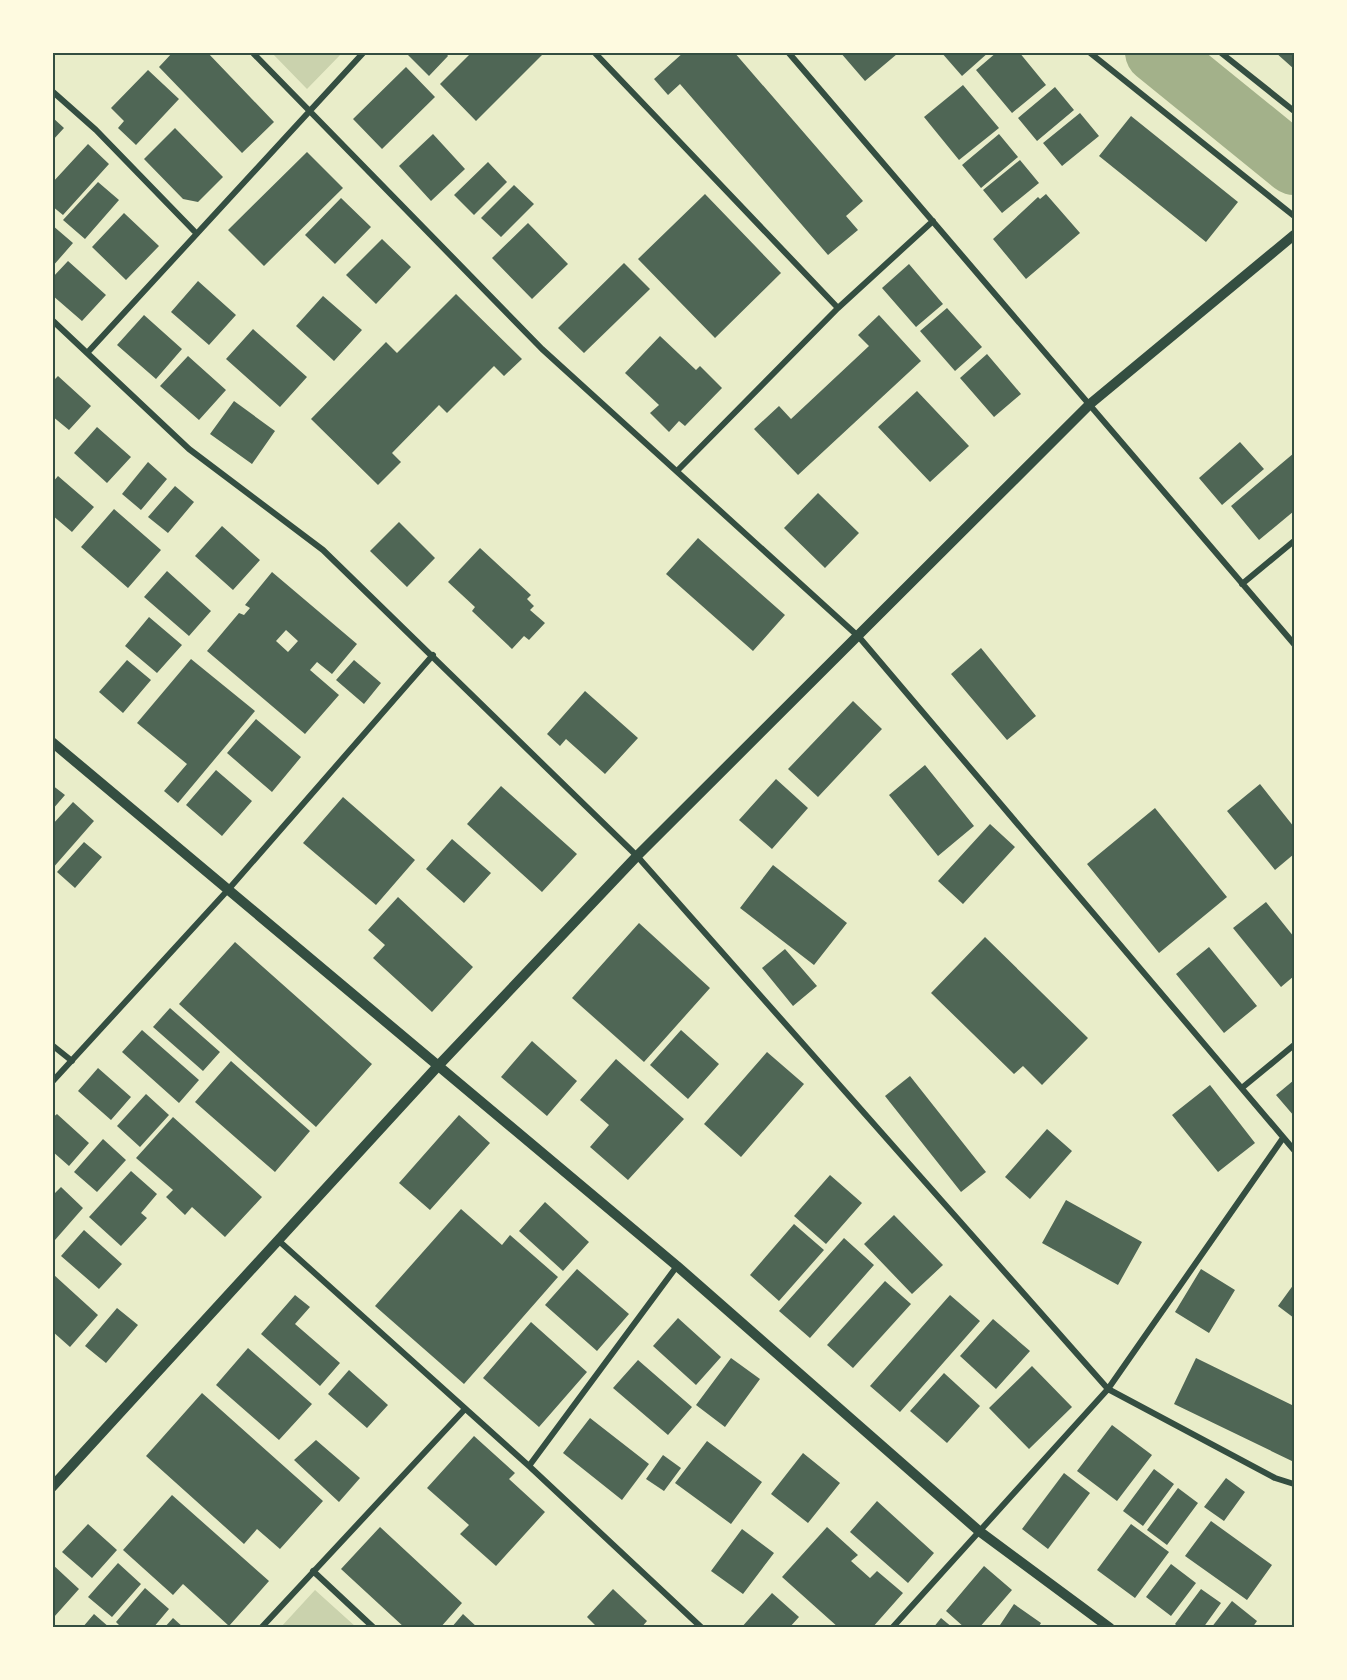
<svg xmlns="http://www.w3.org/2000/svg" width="1347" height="1680" font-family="'Archivo Narrow',sans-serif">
<rect width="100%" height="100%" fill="#e9edc9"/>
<path fill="#cad2ad" d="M272 53H342L307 89Z
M315 1590 356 1627H281Z"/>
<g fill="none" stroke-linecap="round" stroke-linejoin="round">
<path stroke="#a3b18a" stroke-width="62" d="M1156 52 1294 164"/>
</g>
<path fill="#4f6655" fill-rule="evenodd" d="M173 52H207L274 122 242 153 159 67Z
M405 52H445L448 56 429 76Z
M472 52H545L476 121 440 84Z
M684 52H734L863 201 846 216 858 230 828 255 680 84 668 95 654 79Z
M840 52H896L897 54 865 81Z
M941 52H989L962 76Z
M997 52H1019L1046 85 1012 113 976 70Z
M1275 52H1294V69Z
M406 67 435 97 382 149 353 119Z
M148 70 179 99 136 145 118 128 124 121 111 108Z
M963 85 999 128 959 160 924 117Z
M1055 87 1074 110 1037 141 1018 118Z
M1080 113 1099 136 1062 166 1043 143Z
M1131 116 1238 202 1206 242 1099 156Z
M52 117 64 128 52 141Z
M175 128 223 177 198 202 183 199 144 159Z
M433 134 465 169 431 201 399 166Z
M999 134 1018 157 981 188 962 165Z
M88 144 109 164 63 215 52 206V183Z
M307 152 343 188 264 266 228 230Z
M1020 160 1039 183 1002 213 983 190Z
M488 162 507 182 474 215 454 195Z
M98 182 119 200 85 239 63 220Z
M514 185 534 204 501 237 481 218Z
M705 194 781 273 715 338 638 259Z
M1046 194 1080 233 1026 279 993 239 1038 197 1040 199Z
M341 198 371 227 335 264 305 235Z
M124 213 159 246 126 280 92 247Z
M528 223 568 264 532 299 492 258Z
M52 225 73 243 52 267Z
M382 239 411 267 376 304 346 275Z
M68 261 106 295 82 321 52 295V278Z
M624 263 650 289 584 353 558 328Z
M909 264 943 304 916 327 882 288Z
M198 281 236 315 209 345 171 312Z
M456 294 522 359 504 376 494 366 447 413 439 405 392 453 401 462 378 485 311 419 386 342 397 353Z
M323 296 362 330 334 361 296 326Z
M947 308 982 347 955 371 920 331Z
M144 315 182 349 156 379 117 345Z
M879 315 921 361 798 475 754 429 779 406 791 419 869 346 858 335Z
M253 329 307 377 280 407 226 359Z
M660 336 696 370 700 366 722 388 685 426 679 421 669 432 650 413 659 405 625 373Z
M987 354 1021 394 994 417 960 378Z
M188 356 226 390 199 420 160 386Z
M58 376 91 406 69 430 52 416V382Z
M917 391 969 446 930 482 878 427Z
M234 401 275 431 252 464 210 434Z
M97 427 131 457 107 483 74 453Z
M1240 442 1264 469 1222 505 1199 478Z
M1294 453V511L1259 540 1231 506Z
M148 462 167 479 141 510 122 494Z
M58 476 94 507 72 532 52 515V483Z
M175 486 194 502 168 533 148 517Z
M818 493 859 533 825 568 784 528Z
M114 509 161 550 128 588 81 547Z
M399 522 435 558 407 587 370 551Z
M222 526 260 560 233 590 195 556Z
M698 538 785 615 753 651 666 574Z
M480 548 531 595 527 599 534 606 530 610 545 623 529 640 524 636 512 649 472 611 475 607 448 582Z
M167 571 211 611 189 636 144 597Z
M272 572 357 644 332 674 317 662 310 670 339 695 305 734 207 651 239 613 244 615 250 608 245 605ZM286 630 298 641 288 652 276 641Z
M149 617 182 645 157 673 125 646Z
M981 648 1036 716 1007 740 951 674Z
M191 659 255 711 178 803 164 791 187 764 137 723Z
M127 660 151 680 123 713 99 692Z
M354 660 381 683 364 704 336 680Z
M585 691 638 738 605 774 566 739 560 746 547 734Z
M853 701 882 729 818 797 788 769Z
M256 719 301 757 272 792 227 753Z
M925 765 974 826 938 856 889 795Z
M216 770 252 801 222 836 186 805Z
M776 779 808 808 772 849 739 820Z
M1260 784 1294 827V854L1275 870 1227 811Z
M52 785 65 795 52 810Z
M501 786 577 854 542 892 467 824Z
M343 797 415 860 376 905 303 843Z
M73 802 94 821 52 869V825Z
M1155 808 1227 897 1159 953 1087 864Z
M990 824 1015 847 963 904 938 881Z
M452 839 491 873 464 903 426 869Z
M84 842 102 857 75 888 57 872Z
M773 865 847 923 814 965 740 908Z
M398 897 473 967 432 1012 373 958 385 945 368 930Z
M1266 902 1294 937V976L1281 987 1233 928Z
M639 923 710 988 644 1062 572 998Z
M985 937 1088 1038 1042 1085 1023 1066 1014 1074 931 993Z
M235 942 372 1064 316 1127 179 1004Z
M1209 947 1257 1006 1224 1033 1176 974Z
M785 949 817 986 793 1006 762 968Z
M170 1008 220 1052 203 1071 153 1027Z
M142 1030 199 1080 179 1103 122 1052Z
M681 1030 719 1064 688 1099 650 1065Z
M532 1041 577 1081 547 1116 501 1077Z
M767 1052 804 1084 741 1157 704 1124Z
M616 1059 684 1119 628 1180 590 1147 609 1125 580 1100Z
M231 1061 310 1131 275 1172 195 1102Z
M98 1068 131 1097 111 1120 78 1091Z
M910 1076 986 1172 961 1192 885 1096Z
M1294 1080V1116L1276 1095Z
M1210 1085 1255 1143 1218 1172 1172 1115Z
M146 1094 169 1115 140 1147 117 1126Z
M57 1114 89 1143 69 1166 52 1151V1118Z
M459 1115 490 1143 430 1210 399 1183Z
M173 1117 262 1197 225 1237 192 1207 185 1215 166 1197 173 1190 136 1158Z
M1047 1129 1072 1151 1030 1199 1005 1177Z
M103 1139 126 1160 97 1192 74 1172Z
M131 1171 157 1194 141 1213 147 1218 121 1246 89 1217Z
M830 1175 862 1203 826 1244 794 1216Z
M61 1187 83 1208 55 1240 52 1196Z
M1066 1200 1142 1242 1118 1285 1042 1243Z
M545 1202 589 1242 563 1271 519 1231Z
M461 1209 502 1245 510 1235 558 1277 464 1384 375 1306Z
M894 1215 943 1265 912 1294 864 1244Z
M794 1224 824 1250 779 1301 750 1275Z
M84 1230 122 1264 99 1289 61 1256Z
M844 1238 874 1265 810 1338 779 1311Z
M577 1269 629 1314 597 1351 545 1305Z
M1201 1269 1235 1290 1209 1333 1175 1312Z
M54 1275 98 1315 70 1347 52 1331Z
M885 1281 911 1304 853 1368 827 1345Z
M1294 1284V1318L1278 1306Z
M295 1295 310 1307 295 1324 340 1363 320 1386 261 1334Z
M950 1295 980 1321 900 1412 870 1386Z
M117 1308 138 1325 106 1363 85 1346Z
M678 1318 721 1357 696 1385 653 1346Z
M993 1319 1030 1351 996 1389 960 1356Z
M531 1322 587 1372 539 1427 483 1378Z
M248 1348 312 1404 279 1440 216 1385Z
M731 1358 760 1379 725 1427 696 1405Z
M1196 1358 1294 1406V1462L1174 1404Z
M638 1360 692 1407 668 1435 613 1388Z
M1032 1366 1072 1407 1029 1449 989 1408Z
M349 1370 388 1405 367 1428 328 1394Z
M944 1373 980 1406 947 1443 910 1411Z
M202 1393 323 1501 280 1549 257 1529 244 1544 146 1456Z
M590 1418 649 1464 622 1500 563 1453Z
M1112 1425 1152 1455 1117 1501 1077 1471Z
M474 1436 515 1473 509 1479 545 1512 496 1566 460 1534 469 1525 427 1488Z
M316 1440 360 1478 339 1502 294 1460Z
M707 1441 762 1482 731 1524 675 1483Z
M803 1453 840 1483 808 1523 771 1494Z
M663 1455 681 1468 664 1491 646 1479Z
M1154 1469 1174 1484 1143 1526 1123 1511Z
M1064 1473 1090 1493 1048 1549 1022 1529Z
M1226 1478 1245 1492 1224 1521 1204 1507Z
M1178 1488 1198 1503 1167 1545 1147 1530Z
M172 1495 269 1581 229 1626 183 1584 173 1595 123 1550Z
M877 1501 934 1553 908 1583 850 1532Z
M1211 1521 1272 1565 1247 1600 1185 1556Z
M88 1524 117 1550 92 1578 62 1552Z
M1131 1524 1169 1552 1135 1598 1097 1570Z
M380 1527 462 1603 440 1628H405L341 1569Z
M827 1527 858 1555 851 1561 870 1578 877 1571 903 1593 872 1628H839L782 1577Z
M742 1529 774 1553 743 1594 711 1571Z
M118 1563 141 1584 112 1617 88 1597Z
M52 1564 79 1589 54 1617 52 1615Z
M1171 1564 1196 1583 1171 1616 1146 1597Z
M984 1566 1012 1590 979 1628H965L946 1611Z
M145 1588 169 1609 153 1628H122L116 1622Z
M613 1589 647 1621 641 1628H598L587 1617Z
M1201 1589 1221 1603 1203 1628H1179L1175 1624Z
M772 1593 799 1617 789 1628H741Z
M1232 1601 1257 1621 1252 1628H1211Z
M1014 1604 1041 1623 1038 1628H998Z
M94 1614 110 1628H82Z
M463 1614 478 1628H451Z
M173 1618 184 1628H164Z
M941 1618 953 1628H933Z"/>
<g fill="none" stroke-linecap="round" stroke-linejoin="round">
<path stroke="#344e41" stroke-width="6" d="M252 52 542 349 859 637 1294 1150
M594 52 838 308
M788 52 1294 644
M1089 52 1294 216
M1220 52 1294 111
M52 91 96 130 196 233
M52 320 189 449 323 550 637 856 1108 1389 1275 1478 1294 1484
M88 352 364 52
M678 470 838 308 933 221
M1242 584 1294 541
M52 1045 72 1061
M52 1082 227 891 433 655
M1243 1087 1294 1045
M279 1241 529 1466 702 1628
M529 1466 677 1266
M313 1571 374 1628
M261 1628 465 1409
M892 1628 1108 1389 1283 1138"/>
<path stroke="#344e41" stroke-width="10" d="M52 742 677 1266 979 1531 1110 1628
M52 1487 437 1067 637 856 1090 404 1294 235"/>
</g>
<rect width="1347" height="1680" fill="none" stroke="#fefae0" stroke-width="108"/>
<rect x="54" y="54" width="1239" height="1572" fill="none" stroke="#344e41" stroke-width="2"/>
</svg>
